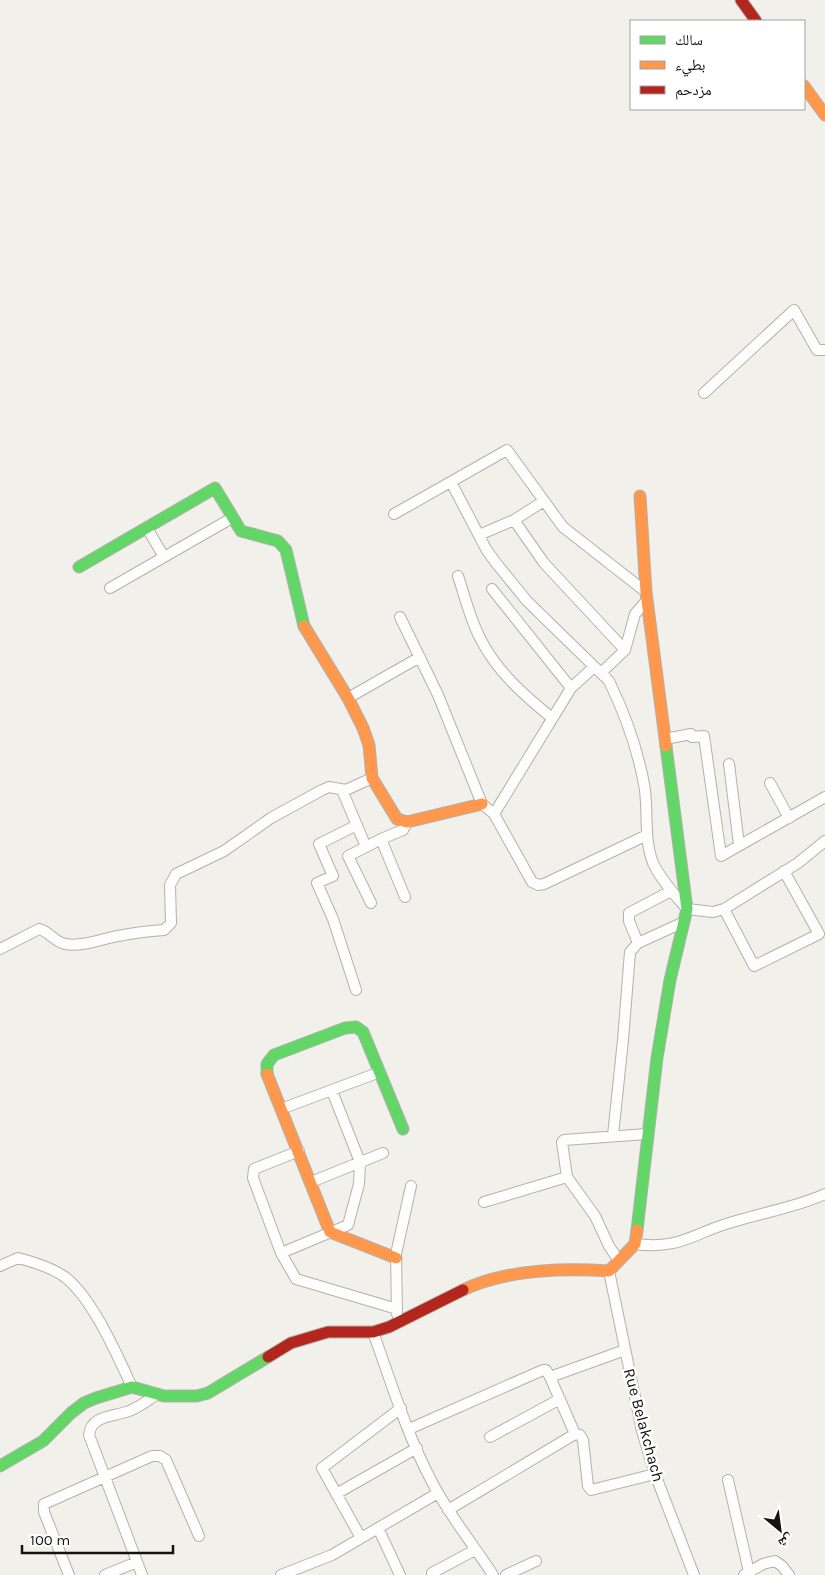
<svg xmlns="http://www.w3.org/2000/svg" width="825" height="1575" font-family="Karla,'Noto Naskh Arabic',sans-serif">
<rect width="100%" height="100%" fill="#f2f0ea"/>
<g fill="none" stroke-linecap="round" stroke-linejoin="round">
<defs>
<path id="street" d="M704 393 794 310 817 350H825
M451 482 486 549 496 563 527 601 609 681C625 714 639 753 645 790 648 814 644 840 653 863 661 880 675 895 687 909L713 912 724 909 798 863 825 841
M394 514 507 450 563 527 646 592
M514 520 544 563 625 650
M147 528 164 557
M479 535 514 520 544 501
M458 576C465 597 470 619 480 638 497 672 524 695 552 718
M110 588 232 518
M492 589 571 688
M400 617 438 695 482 804 494 814 532 882 538 885 544 884 647 835
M602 672 625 650 635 614 647 600
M348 698 420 657
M665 739 691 734 692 737 704 736 721 856 825 797
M729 764 739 845
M770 783 789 818
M342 790 366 847 348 856 371 903
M494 814 571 688 594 667
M381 839 403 830 407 822
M366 847 381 839 405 897
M724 909 754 966 819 934 784 871
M638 943 629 921V913L671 891
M0 949 39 929C49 931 54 942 65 944 83 947 101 939 118 936 133 933 149 931 164 930L171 923 170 885 176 874 224 851 271 818 322 790 329 787 346 790 372 778
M356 990 333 919 317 883 333 876 319 844 357 825
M281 1109 380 1072
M613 1135 623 1040 630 952 638 943 684 922
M299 1151 254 1169 253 1178 281 1253 296 1279 397 1309
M311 1182 383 1153
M484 1202 567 1177
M635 1244C682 1250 694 1232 736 1221 765 1212 797 1207 825 1194
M281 1253 348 1225 359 1184 360 1162 332 1091
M619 1261 609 1246 595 1216 567 1177 562 1142 564 1140 647 1134
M0 1266 18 1258C34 1262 52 1268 65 1277 93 1299 117 1355 132 1387
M609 1271 642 1431 655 1474 694 1575
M397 1314 396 1254 411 1186
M373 1332C391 1382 407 1435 432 1482 449 1515 473 1544 493 1575
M550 1377 575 1434
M409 1429 543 1370H546L550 1377 625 1350
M490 1437 560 1399
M728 1480 749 1572
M336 1494 417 1448
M448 1510 575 1434 580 1435 583 1440 588 1486 591 1490 655 1474
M378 1528 400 1575
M361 1538 322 1468 401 1408
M432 1573 475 1550
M69 1575 44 1512V1504L152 1456H160L166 1460 199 1536
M105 1575 137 1562
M142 1575 89 1435C91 1415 113 1417 129 1411 138 1408 147 1401 156 1395
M281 1575 332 1555 438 1493
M506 1575 536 1561
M744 1575 763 1564 775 1561 782 1566 789 1575"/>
<path id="fast" d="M79 567 215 488 241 531 278 541 286 550 304 626
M267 1074V1064L274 1055 345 1028 356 1027 363 1032 403 1129
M637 1230 657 1058 670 980 687 909 666 746
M0 1466 43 1441 71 1413 84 1403 96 1398 132 1387 164 1396H197L208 1393 268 1357"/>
<path id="slow" d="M804 86 825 115
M640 496 646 592 666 746
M304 626 348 698 363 728 369 745 372 778 397 819 407 822 482 804
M267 1074 330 1232 396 1258
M463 1290C506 1269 562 1268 609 1271L635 1244 637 1230"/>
<path id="jam" d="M741 0 756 21
M268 1357 291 1343 328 1332H373L389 1327 463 1290"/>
</defs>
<use href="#street" stroke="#b3b1ad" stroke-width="12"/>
<use href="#fast" stroke="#b3b1ad" stroke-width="13"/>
<use href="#slow" stroke="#b3b1ad" stroke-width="13"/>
<use href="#jam" stroke="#b3b1ad" stroke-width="13"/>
<use href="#street" stroke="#fdfdfc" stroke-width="10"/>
<use href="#fast" stroke="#63d668" stroke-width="11"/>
<use href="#slow" stroke="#ff974d" stroke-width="11"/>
<use href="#jam" stroke="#b3261e" stroke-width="11"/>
</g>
<g text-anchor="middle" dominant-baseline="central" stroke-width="5" stroke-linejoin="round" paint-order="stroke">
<g font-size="16" fill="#15130f" stroke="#fff">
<text transform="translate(644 1425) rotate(75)">Rue Belakchach</text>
</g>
</g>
<rect x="630" y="20" width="175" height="90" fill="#ffffff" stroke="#a1a19f"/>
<rect x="640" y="36" width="25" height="8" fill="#63d668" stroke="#a1a19f"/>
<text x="675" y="45" font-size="15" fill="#15130f">سالك</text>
<rect x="640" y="61" width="25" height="8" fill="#ff974d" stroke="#a1a19f"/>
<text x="675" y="70" font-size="15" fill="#15130f">بطيء</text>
<rect x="640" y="86" width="25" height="8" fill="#b3261e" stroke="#a1a19f"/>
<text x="675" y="95" font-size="15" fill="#15130f">مزدحم</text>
<g transform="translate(780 1530) rotate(151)" stroke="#ffffff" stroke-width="4" paint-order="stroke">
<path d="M0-4L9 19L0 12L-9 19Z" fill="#15130f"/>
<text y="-8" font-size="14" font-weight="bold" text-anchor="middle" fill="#15130f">ش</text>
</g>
<path d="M22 1545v8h151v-8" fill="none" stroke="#15130f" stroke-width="2.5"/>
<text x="30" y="1545" font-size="15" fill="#15130f" stroke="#ffffff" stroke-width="4" paint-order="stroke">100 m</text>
</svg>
